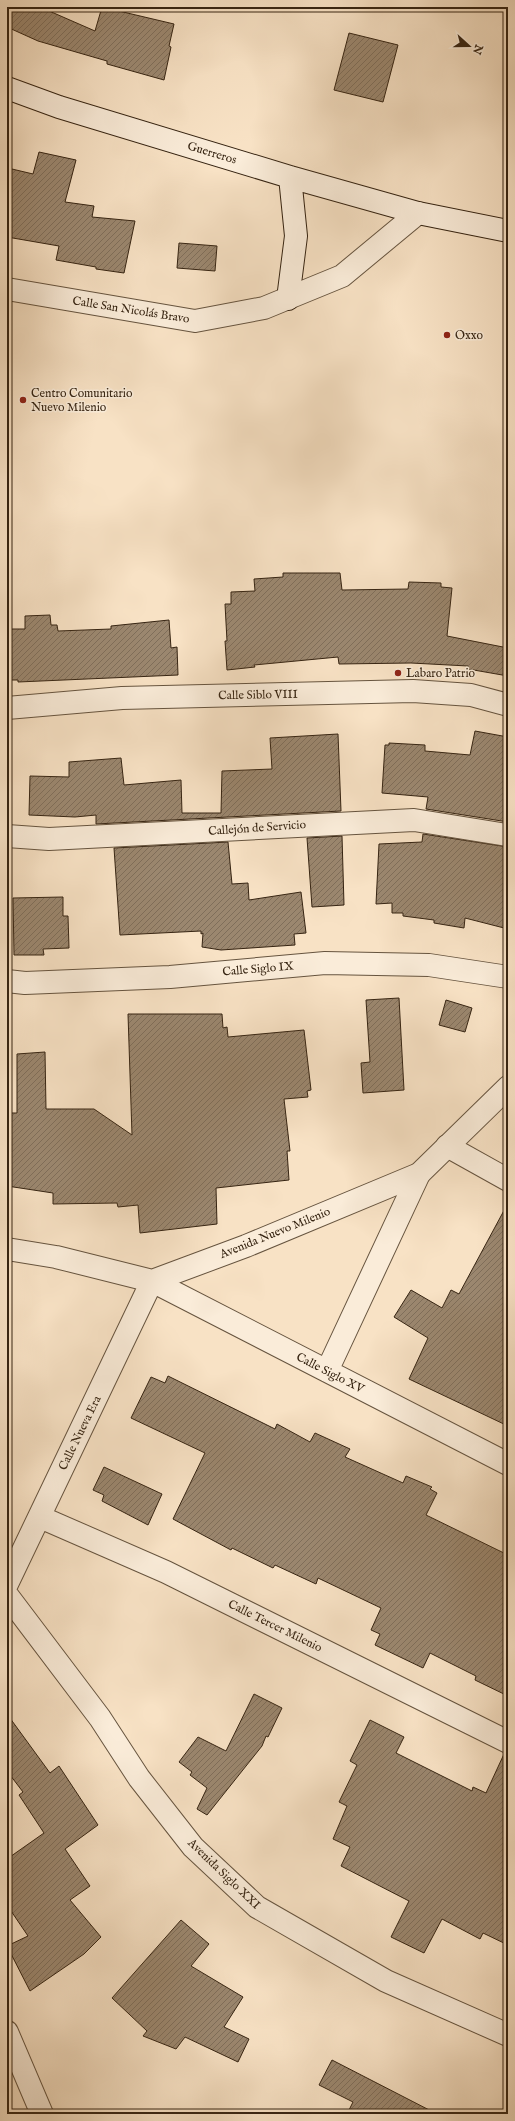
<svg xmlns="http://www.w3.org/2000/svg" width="515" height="2121" font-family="'IM FELL English',serif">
<defs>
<pattern id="building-hatch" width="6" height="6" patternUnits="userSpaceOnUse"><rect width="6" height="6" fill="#9b876f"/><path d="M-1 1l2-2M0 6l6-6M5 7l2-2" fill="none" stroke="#7f6e5a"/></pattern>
</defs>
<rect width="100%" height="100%" fill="#f8e2c5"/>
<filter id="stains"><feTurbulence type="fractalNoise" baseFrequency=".005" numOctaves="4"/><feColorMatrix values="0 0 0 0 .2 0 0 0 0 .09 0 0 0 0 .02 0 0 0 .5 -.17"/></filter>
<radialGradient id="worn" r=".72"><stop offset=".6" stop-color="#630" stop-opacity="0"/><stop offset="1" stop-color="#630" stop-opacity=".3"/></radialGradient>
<path fill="url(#building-hatch)" stroke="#362412" d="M7 7H40L95 31 102 7 174 24 169 46 171 47 164 80 107 64V61L38 41 7 27Z
M349 33 398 45 383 102 334 90Z
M39 152 76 160 65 202 94 206 92 217 135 221 124 273 96 269V267L56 260 59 246 7 237V186L12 169 33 174Z
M179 243 217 246 215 271 177 268Z
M283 573H340L342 590 408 589 409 582 441 583V587L452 588 447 636 508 648V676L468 669V666L411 663 339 664 338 657 254 665 255 667 227 670 225 641H227L225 604H231V592L255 591 254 579 283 577Z
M50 615 51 625H57L58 631 111 629V626L169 620 171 648 177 647 178 675 18 682V680H7V629H25V616Z
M475 731 508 737V822L426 809 428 797 382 793 385 745H389V743L425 745V751L470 755Z
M338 734 341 811 96 824V815L75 817 29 815 30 776 69 777V762L121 758 124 785 181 780 182 813H221L222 771 272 769 270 738Z
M423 834 508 847V929L465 918 464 928 434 923V920L403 916V913H392V903L376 904 379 844 422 842Z
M342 836 344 905 312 907 307 838Z
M228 842 232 884 248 883 249 900 301 892 306 933 294 934 295 945 221 950 202 947 203 933 201 934V931L120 935 114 848Z
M63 897V916H68L69 948 43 949 44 955H14L13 898Z
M399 998 404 1090 363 1093 361 1063 370 1062 366 1000Z
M446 1000 472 1008 465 1032 439 1025Z
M128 1014H222L223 1028 227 1027 228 1037 304 1030 311 1090 307 1091 308 1097 284 1099 290 1151H287L289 1180 216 1188 217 1224 140 1233 138 1205 118 1207 117 1203 53 1204V1193L7 1186V1113H17V1054L45 1052 46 1109H94L132 1135Z
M508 1203V1426L409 1379 428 1338 394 1317 411 1290 442 1308 451 1290 459 1294Z
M168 1376 275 1429 277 1424 310 1442 315 1433 350 1449 345 1457 403 1483 406 1476 432 1487 430 1489 437 1493 426 1515 508 1555V1696L475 1680 476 1676 430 1653 423 1668 375 1645 380 1634 371 1630 381 1608 318 1578 316 1584 275 1565 273 1568 232 1548 231 1550 173 1519 205 1453 131 1418 151 1377 165 1383Z
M104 1467 162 1494 148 1525 102 1501 104 1495 93 1490Z
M254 1694 282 1708 268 1737 266 1736 262 1746 207 1815 197 1809 207 1788 190 1775 192 1772 179 1762 198 1737 226 1751Z
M7 1714 50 1773 59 1766 98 1825 65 1849 90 1886 70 1900 101 1937 84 1954 30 1991 7 1946 28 1936 7 1905V1859L44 1833 19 1795 23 1792 7 1771Z
M370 1720 404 1737 396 1753 472 1791 473 1787 486 1793 504 1754H508V1945L483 1933 480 1939 442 1919 424 1953 391 1937 409 1901 341 1866 350 1847 333 1839 347 1806 339 1802 357 1765 350 1761Z
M181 1920 209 1944 191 1966 243 1997 224 2027 249 2039 238 2062 185 2037 176 2049 143 2036 147 2031 112 1998Z
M332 2060 437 2114H347L353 2102 319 2085Z"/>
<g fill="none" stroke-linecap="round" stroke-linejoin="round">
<defs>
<path id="minor" d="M7 708 122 698 413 691 471 695 508 705
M7 836 49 839 414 820 507 835
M7 981 25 983 170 977 325 963 429 965 508 977
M447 1146 508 1180
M327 1371 419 1174
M40 1517 166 1572 508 1742
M7 1584 152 1281 508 1464
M7 1595 100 1718 139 1778 193 1847 257 1907 386 1981 508 2035
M7 2032 42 2114"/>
<path id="tertiary" d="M7 289 195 321 264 308 342 276 418 213
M7 1249 56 1257 152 1281 246 1246 419 1174 508 1087"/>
<path id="secondary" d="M7 88 59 107 290 177 418 213 508 231
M288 299 296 236 290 177"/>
</defs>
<use href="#minor" stroke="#66543f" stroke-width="24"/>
<use href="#tertiary" stroke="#66543f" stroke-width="24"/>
<use href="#secondary" stroke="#362412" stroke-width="24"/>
<use href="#minor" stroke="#faecd9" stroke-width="22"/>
<use href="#tertiary" stroke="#faecd9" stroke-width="22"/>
<use href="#secondary" stroke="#faecd9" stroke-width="22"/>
</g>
<g fill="#8f2418" stroke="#faecd9" stroke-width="1.5">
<circle cx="447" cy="335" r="4"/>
<circle cx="23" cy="400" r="4"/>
<circle cx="398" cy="673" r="4"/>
</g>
<g text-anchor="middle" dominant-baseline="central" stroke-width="3" stroke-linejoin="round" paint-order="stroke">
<g font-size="12" fill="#362412" stroke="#faecd9">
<text transform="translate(212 153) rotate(17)">Guerreros</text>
<text transform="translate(131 310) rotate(9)">Calle San Nicolás Bravo</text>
<text transform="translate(258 695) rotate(-1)">Calle Siblo VIII</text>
<text transform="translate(257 828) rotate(-4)">Callejón de Servicio</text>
<text transform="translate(258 969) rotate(-5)">Calle Siglo IX</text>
<text transform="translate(275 1233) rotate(-22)">Avenida Nuevo Milenio</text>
<text transform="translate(330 1373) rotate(27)">Calle Siglo XV</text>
<text transform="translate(80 1433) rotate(-64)">Calle Nueva Era</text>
<text transform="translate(275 1626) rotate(26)">Calle Tercer Milenio</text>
<text transform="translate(224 1874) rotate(44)">Avenida Siglo XXI</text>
</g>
<g font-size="12" fill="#362412" stroke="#faecd9" text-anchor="start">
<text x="455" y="335">Oxxo</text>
<text x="31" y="393">Centro Comunitario<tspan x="31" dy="14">Nuevo Milenio</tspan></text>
<text x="406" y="673">Labaro Patrio</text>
</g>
</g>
<rect width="515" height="2121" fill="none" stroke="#f8e2c5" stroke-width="24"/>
<rect x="8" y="8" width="499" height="2105" fill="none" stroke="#362412" stroke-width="2"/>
<rect x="12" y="12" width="491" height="2097" fill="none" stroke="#362412"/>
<g transform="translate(469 46) rotate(111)" stroke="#faecd9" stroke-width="3" paint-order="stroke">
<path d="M0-3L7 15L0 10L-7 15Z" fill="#362412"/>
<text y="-6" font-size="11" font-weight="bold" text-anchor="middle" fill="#362412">N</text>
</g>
<rect width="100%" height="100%" filter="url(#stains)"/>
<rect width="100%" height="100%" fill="url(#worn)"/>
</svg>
